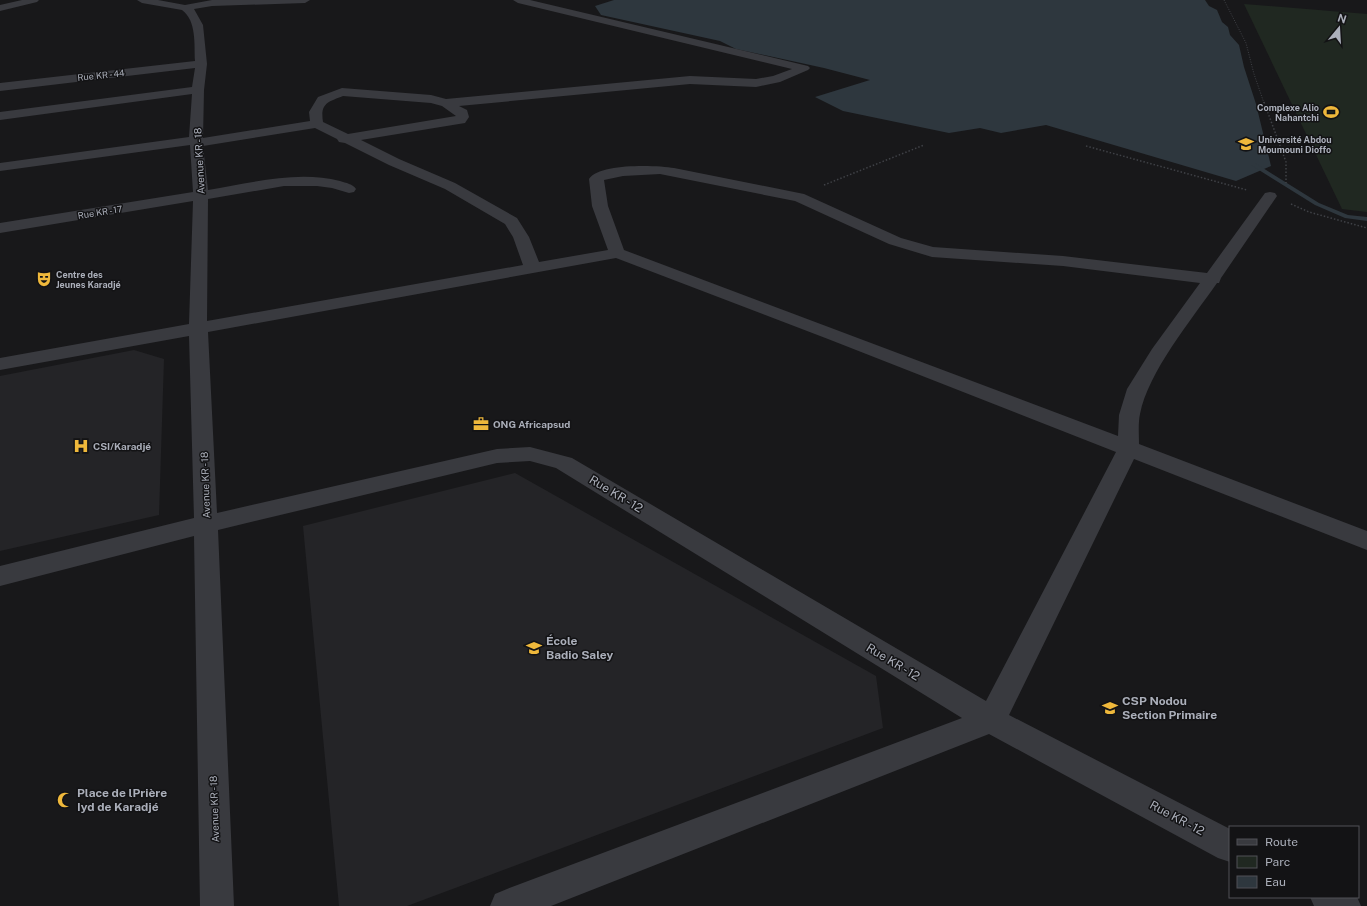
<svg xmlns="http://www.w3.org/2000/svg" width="1367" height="906" font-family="'Public Sans',sans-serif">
<rect width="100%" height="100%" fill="#18181a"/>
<path fill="#242427" d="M134 350 164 359 159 515 0 551V376Z
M515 473 876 676 883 728 407 906H339L303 526Z"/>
<path fill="#202821" d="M1244 4 1367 14V212L1342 209Z"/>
<path fill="#2e373e" d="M614 0H1205L1209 6 1217 10 1222 22 1228 27 1230 35 1239 45 1244 67 1256 104 1271 166 1236 181 1046 125 1001 133 980 128 949 133 843 111 815 97 870 80 824 68 736 49 720 41 601 15 595 6Z"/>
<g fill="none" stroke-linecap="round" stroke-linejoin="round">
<path fill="#2e373e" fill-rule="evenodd" d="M1251 163H1255L1319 203 1348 215 1367 217V221L1345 218 1315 205 1251 165Z"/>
<path stroke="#3f4146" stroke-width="1" stroke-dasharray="1 1.5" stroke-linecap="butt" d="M1224 0 1246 43 1254 74 1264 103"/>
<path stroke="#3f4146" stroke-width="1.5" stroke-dasharray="1.5 2" stroke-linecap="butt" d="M1264 102 1286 162V183
M1086 146 1247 190
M824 185 924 145
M1291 204 1309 212 1367 228"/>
<path fill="#393a3f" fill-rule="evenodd" d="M22 0H39L37 2 0 11V5Z
M137 0H158L185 5 212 0H310L305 3 212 6 194 9 203 25 207 64 204 90 203 138 310 121 309 112 318 97 342 88 431 95 446 99 690 76 756 79 773 76 792 69 518 3 513 0H530L808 66 810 68 808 70 780 82 756 87 690 84 459 106 467 110 469 117 465 123 361 140 399 159 455 183 517 218 529 237 539 262 608 250 592 206 589 179C599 163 656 165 674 168L804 194 901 238 933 247 1063 256 1207 273 1265 193 1270 192 1275 193 1277 196 1221 278 1219 283H1217C1192 319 1148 372 1140 414 1138 423 1139 435 1139 444L1367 531V550L1134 459 1009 715 1230 829V862L1218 858 989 734 551 906H490L495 894 507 889 962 718 556 468 530 461 497 463 218 530 234 906H200L194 536 0 586V566L194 518 189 336 0 370V358L189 324 193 201 0 233V223L193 192 190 145 0 171V163L189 137 192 94 0 120V112L192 87 195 68 0 91V83L195 61C194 45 197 21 182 10L142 3ZM343 96 431 103 442 106 456 116 348 134 323 122C320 103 328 102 343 96ZM315 128 337 139 339 142 345 143 389 165 445 189 505 224 513 237 523 265 207 321 208 199 284 186H317L332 188 349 193 354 192 356 189C353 184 346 183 340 181 297 170 251 183 208 190L203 146ZM660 174 795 201 889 244 932 257 1063 266 1200 283 1152 349 1127 389 1119 415 1118 436 624 250 608 206 604 180 623 176ZM616 258 828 339 1116 452 986 701 572 458 530 447 497 449 217 513 208 332Z
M1310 897H1357L1361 906H1314Z"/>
</g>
<defs>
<symbol id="stadium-bare" viewBox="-9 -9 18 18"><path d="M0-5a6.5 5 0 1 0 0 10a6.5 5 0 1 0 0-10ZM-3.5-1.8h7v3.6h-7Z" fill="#efb83b" stroke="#131315" stroke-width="2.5" paint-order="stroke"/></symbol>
<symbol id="university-bare" viewBox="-9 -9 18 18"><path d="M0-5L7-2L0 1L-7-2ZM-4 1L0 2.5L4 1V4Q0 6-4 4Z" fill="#efb83b" stroke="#131315" stroke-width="2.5" paint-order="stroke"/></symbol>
<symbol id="theatre-bare" viewBox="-9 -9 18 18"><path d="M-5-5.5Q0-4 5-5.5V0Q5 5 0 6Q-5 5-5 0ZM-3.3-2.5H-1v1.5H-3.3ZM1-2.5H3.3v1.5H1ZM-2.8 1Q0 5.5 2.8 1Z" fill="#efb83b" stroke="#131315" stroke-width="2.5" paint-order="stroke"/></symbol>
<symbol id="office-bare" viewBox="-9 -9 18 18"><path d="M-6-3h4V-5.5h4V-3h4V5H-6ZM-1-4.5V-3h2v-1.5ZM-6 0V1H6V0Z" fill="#efb83b" stroke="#131315" stroke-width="2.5" paint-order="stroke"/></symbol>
<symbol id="hospital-bare" viewBox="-9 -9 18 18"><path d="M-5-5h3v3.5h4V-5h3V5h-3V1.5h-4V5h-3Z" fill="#efb83b" stroke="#131315" stroke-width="2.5" paint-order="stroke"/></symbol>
<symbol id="school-bare" viewBox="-9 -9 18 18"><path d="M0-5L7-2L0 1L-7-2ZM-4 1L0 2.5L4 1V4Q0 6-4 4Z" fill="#efb83b" stroke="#131315" stroke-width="2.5" paint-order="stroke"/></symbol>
<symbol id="mosque-bare" viewBox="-9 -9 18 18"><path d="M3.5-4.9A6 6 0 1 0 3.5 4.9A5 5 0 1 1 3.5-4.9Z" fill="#efb83b" stroke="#131315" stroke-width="2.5" paint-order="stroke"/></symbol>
</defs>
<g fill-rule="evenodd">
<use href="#stadium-bare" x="1320" y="101" width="22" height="22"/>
<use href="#university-bare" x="1235" y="133" width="22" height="22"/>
<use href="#theatre-bare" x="33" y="268" width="22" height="22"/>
<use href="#office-bare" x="470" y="413" width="22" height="22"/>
<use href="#hospital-bare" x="70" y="435" width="22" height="22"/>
<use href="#school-bare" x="523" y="637" width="22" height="22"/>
<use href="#school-bare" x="1099" y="697" width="22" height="22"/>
<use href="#mosque-bare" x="54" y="789" width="22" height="22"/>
</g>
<g text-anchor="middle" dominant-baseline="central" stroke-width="3" stroke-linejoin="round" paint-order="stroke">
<g font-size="9" fill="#abafba" stroke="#131315">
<text transform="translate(101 75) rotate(-6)">Rue KR - 44</text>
<text transform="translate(100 212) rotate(-9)">Rue KR - 17</text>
</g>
<g font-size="9" font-weight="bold" fill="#abafba" stroke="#131315" text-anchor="start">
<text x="1319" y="107" text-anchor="end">Complexe Alio<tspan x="1319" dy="10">Nahantchi</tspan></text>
<text x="1258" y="139">Université Abdou<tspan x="1258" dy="10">Moumouni Dioffo</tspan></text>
<text x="56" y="274">Centre des<tspan x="56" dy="10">Jeunes Karadjé</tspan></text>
</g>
<g font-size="10" fill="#abafba" stroke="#131315">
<text transform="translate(199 161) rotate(-93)">Avenue KR - 18</text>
<text transform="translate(205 485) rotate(-92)">Avenue KR - 18</text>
<text transform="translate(214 809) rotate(-92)">Avenue KR - 18</text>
</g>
<g font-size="10" font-weight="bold" fill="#abafba" stroke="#131315" text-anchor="start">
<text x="493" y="424">ONG Africapsud</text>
<text x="93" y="446">CSI/Karadjé</text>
</g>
<g font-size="12" fill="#abafba" stroke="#131315">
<text transform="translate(616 494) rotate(31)">Rue KR - 12</text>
<text transform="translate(893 662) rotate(31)">Rue KR - 12</text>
<text transform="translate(1177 818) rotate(28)">Rue KR - 12</text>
</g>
<g font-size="12" font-weight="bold" fill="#abafba" stroke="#131315" text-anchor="start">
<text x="546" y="641">École<tspan x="546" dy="14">Badio Saley</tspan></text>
<text x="1122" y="701">CSP Nodou<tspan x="1122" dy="14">Section Primaire</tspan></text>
<text x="77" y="793">Place de lPrière<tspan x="77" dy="14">Iyd de Karadjé</tspan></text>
</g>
</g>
<rect x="1229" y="826" width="130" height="72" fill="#131315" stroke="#505157"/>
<rect x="1237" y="839" width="20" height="6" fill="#393a3f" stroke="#505157"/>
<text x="1265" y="846" font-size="12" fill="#abafba">Route</text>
<rect x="1237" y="856" width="20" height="12" fill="#202821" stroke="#505157"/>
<text x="1265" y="866" font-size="12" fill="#abafba">Parc</text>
<rect x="1237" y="876" width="20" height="12" fill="#2e373e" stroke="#505157"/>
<text x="1265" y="886" font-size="12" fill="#abafba">Eau</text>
<g transform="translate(1339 28) rotate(18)" stroke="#131315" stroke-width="3" paint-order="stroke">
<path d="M0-3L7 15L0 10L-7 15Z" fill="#abafba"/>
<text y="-6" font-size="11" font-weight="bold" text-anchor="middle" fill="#abafba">N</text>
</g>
</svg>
